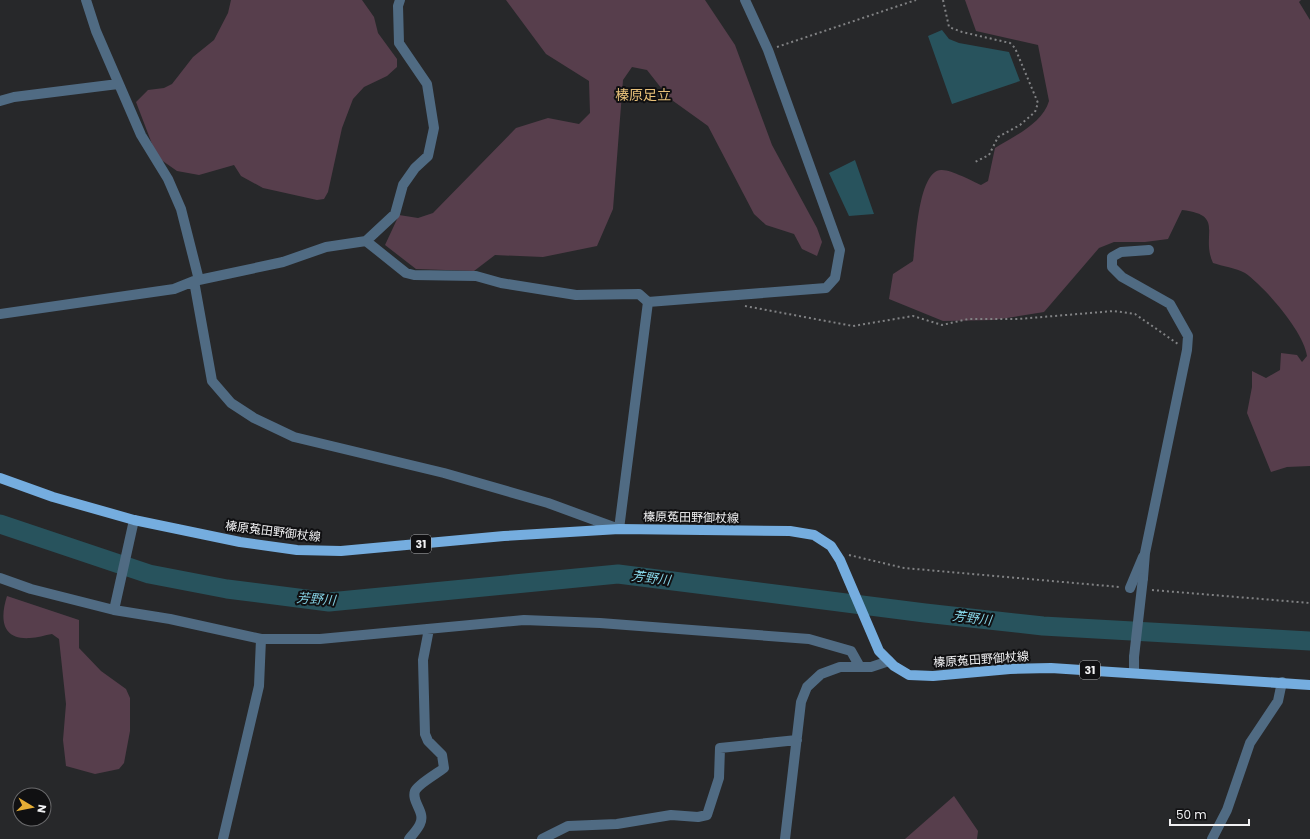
<svg xmlns="http://www.w3.org/2000/svg" width="1310" height="839" font-family="Poppins,'Noto Sans JP',sans-serif">
<rect width="100%" height="100%" fill="#27282a"/>
<path fill="#573e4c" d="M231 0H362L374 17 378 33 397 59V67L387 76 364 87 353 99 342 128 328 192 324 199 317 200 263 188 241 176 234 165 199 175 177 171 157 157 136 102 148 90 164 88 172 84 193 57 214 40 228 13Z
M506 0H705L735 45 772 145 817 228 822 242 817 256 802 249 794 234 766 225 754 214 708 126 669 98 647 70 632 67 623 80 613 209 597 246 543 257 495 255 474 271 416 269 385 245 399 215 418 218 433 213 516 128 548 118 579 124 590 113 589 81 546 54Z
M965 0H1301L1299 2 1310 20V466L1287 467 1271 472 1247 413 1252 387V371L1266 378 1280 370 1281 353 1297 355 1302 362 1307 356C1304 332 1265 287 1245 273 1236 268 1222 266 1213 263 1200 235 1226 215 1182 210L1168 239 1145 242H1114L1099 248 1044 312 994 320 943 321 889 299 893 274 913 261C916 242 918 171 941 170 950 169 972 181 981 185L988 181 995 148C1013 137 1043 123 1049 101L1038 45 976 31Z
M7 596 79 620V648L101 671 126 689 130 698V731L124 763 119 769 95 774 66 766 63 740 66 704 59 639 52 634C45 635 37 638 30 638 1 640 0 618 7 596Z
M954 796 978 831 977 839H905Z"/>
<path fill="#28535d" d="M942 30 949 39 959 43 1009 52 1020 81 952 104 928 36Z
M855 160 874 214 849 216 829 173Z"/>
<g fill="none" stroke-linecap="round" stroke-linejoin="round">
<path stroke="#28535d" stroke-width="19" d="M0 524 149 574 227 589 329 602 618 574 925 613 1043 626 1310 641"/>
<path stroke="#818284" stroke-width="2" stroke-dasharray="2 3" stroke-linecap="butt" d="M943 0 949 27 962 32 1010 43 1015 48 1038 103 1035 112 1020 125 998 137 989 155 975 162
M777 47 916 0
M745 306 853 326 913 316 942 325 968 319H1018L1114 311 1135 314 1178 344
M849 555 904 568 1120 587
M1152 590 1310 603"/>
<path stroke="#506b83" stroke-width="10" d="M86 0 96 31 141 135 168 179 181 209 199 280
M0 101 14 97 118 84
M366 241 406 273 414 275 476 276 501 283 576 295 639 294 648 302 826 288 835 278 840 250 768 50 745 0
M194 281 212 381 231 403 254 418 294 437 444 473 548 503 619 529 648 302
M0 314 174 289 194 281 283 262 326 247 366 241 395 214 403 185 415 168 428 156 434 128 427 84 399 43 398 6 400 0
M0 578 31 589 114 610 170 619 261 639H320L524 620 600 623 809 639 851 651 860 667
M1143 578 1145 553 1187 350 1188 336 1170 304 1122 277 1112 267V257L1121 252 1149 250
M1130 588 1143 557
M114 610 134 520
M1134 673V657
M223 839 259 686 261 639
M409 839C413 834 418 829 420 824 426 812 411 802 415 791 418 784 438 773 444 768L442 755 428 741 425 734 423 660 429 629
M542 839 568 826 617 824 671 815 698 817 707 815 719 778 720 748 797 740
M785 839 801 702 807 687 821 674 840 667H871L889 661
M1212 839 1227 810 1250 743 1278 701 1282 682"/>
<path stroke="#75addf" stroke-width="10" d="M0 478 53 497 134 520 240 542 297 550 341 551 504 536 619 529 790 531 814 535 831 546 840 560 879 651 894 666 909 675 933 676 1010 669 1051 668 1310 685"/>
<path stroke="#506b83" stroke-width="10" d="M1134 657 1143 578"/>
</g>
<g text-anchor="middle" dominant-baseline="central" stroke-width="4" stroke-linejoin="round" paint-order="stroke">
<g fill="#101012" stroke="#adadaf" stroke-width="1">
<rect x="411" y="535" width="20" height="18" rx="3"/>
<rect x="1080" y="661" width="20" height="18" rx="3"/>
</g>
<g font-size="11" font-weight="bold" fill="#f0f0f2">
<text x="421" y="544">31</text>
<text x="1090" y="670">31</text>
</g>
<g font-size="12" fill="#f0f0f2" stroke="#101012">
<text transform="translate(691 517) rotate(1)">榛原菟田野御杖線</text>
<text transform="translate(273 531) rotate(7)">榛原菟田野御杖線</text>
<text transform="translate(981 659) rotate(-4)">榛原菟田野御杖線</text>
</g>
<g font-size="13" font-style="italic" fill="#86d4e6" stroke="#101012">
<text transform="translate(651 578) rotate(7)">芳野川</text>
<text transform="translate(316 599) rotate(4)">芳野川</text>
<text transform="translate(972 618) rotate(7)">芳野川</text>
</g>
<g font-size="14" fill="#e7c079" stroke="#101012">
<text x="643" y="95">榛原足立</text>
</g>
</g>
<g transform="translate(32 807) rotate(100)"><circle r="19" fill="#101012" stroke="#6a6a6c"/>
<path d="M0-3L7 15L0 10L-7 15Z" fill="#e5ad35"/>
<text y="-6" font-size="11" font-weight="bold" text-anchor="middle" fill="#f0f0f2">N</text>
</g>
<path d="M1170 819v6h79v-6" fill="none" stroke="#f0f0f2" stroke-width="2"/>
<text x="1176" y="819" font-size="12" fill="#f0f0f2" stroke="#101012" stroke-width="3" paint-order="stroke">50 m</text>
</svg>
